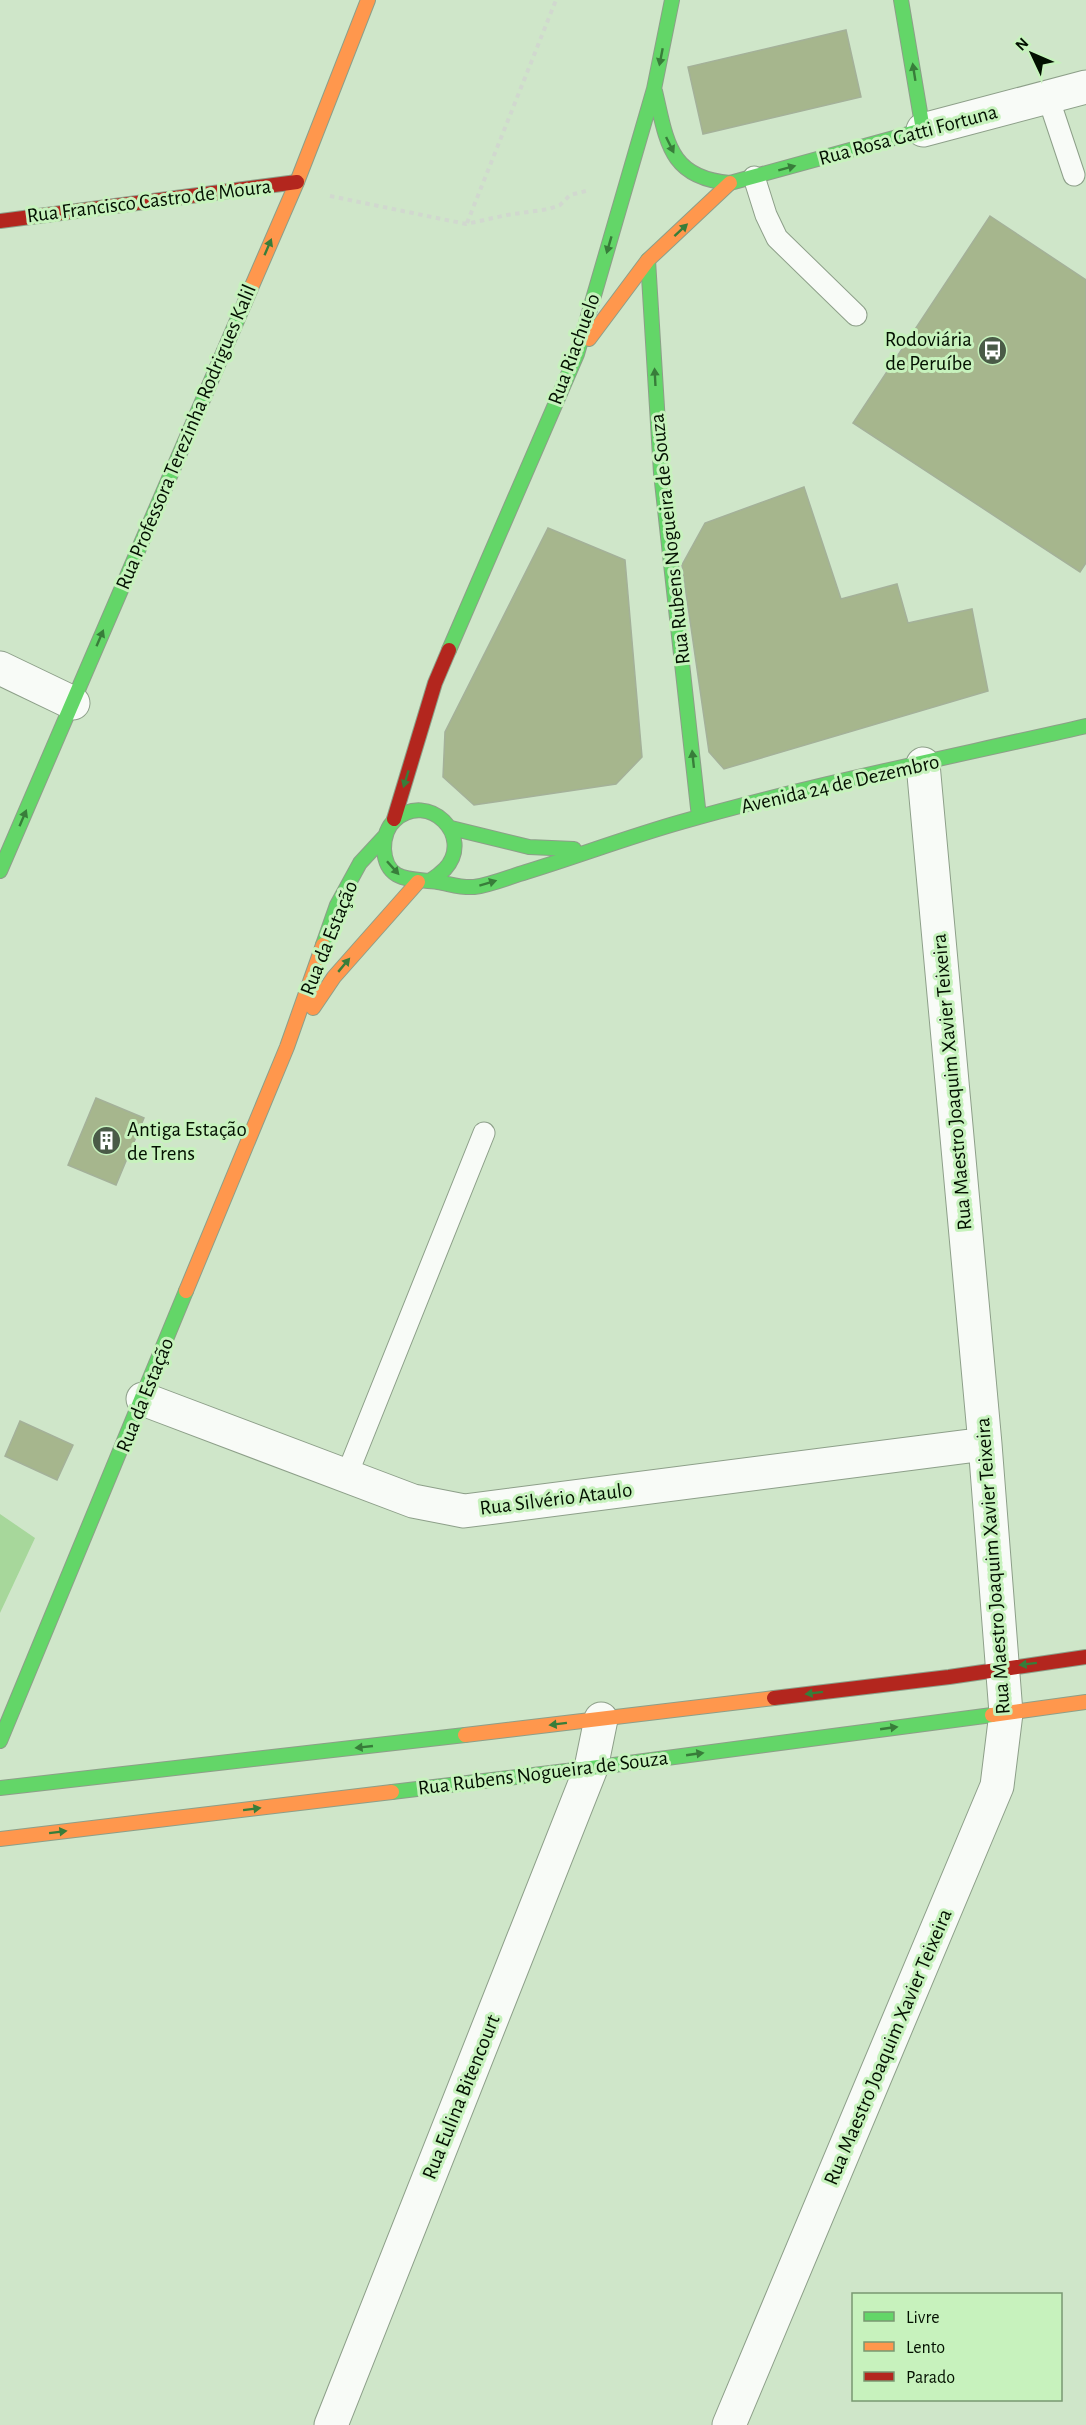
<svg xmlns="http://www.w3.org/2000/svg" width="1086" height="2425" font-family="'Alegreya Sans',sans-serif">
<rect width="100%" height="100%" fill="#cfe6c9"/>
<path fill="#a7d79b" d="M0 1514 35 1538 0 1613Z"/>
<path fill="#a6b68d" stroke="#a4b199" stroke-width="1.5" d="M846 30 861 97 703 134 688 67Z
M990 216 1086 280V563L1080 572 853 423Z
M804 487 841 599 897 584 908 623 972 609 988 691 724 769 709 752 682 565 705 523Z
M548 528 625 560 642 757 616 784 474 805 443 777 445 732Z
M96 1098 144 1118 116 1185 68 1165Z
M20 1421 73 1445 57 1480 5 1456Z"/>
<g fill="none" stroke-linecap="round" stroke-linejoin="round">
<defs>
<path id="lane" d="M1048 97 1074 175
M754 177 766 215 777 238 856 315
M346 1477 484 1133"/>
<path id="street" d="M923 130 1086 87
M0 668 73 703
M143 1399 413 1501 464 1511 985 1444
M331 2425 591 1768 601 1719
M729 2425 997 1786 1006 1713 985 1444 923 764"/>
<path id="fast" d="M655 91C667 142 669 178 730 183L923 130 901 0
M648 260 661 473 699 817
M449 650 577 354 654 89 672 0
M451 828 529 847 574 849
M0 871 245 302
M431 880C436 877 441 873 445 869 475 836 428 790 395 820 387 827 384 838 384 849 386 884 413 878 438 882 450 884 461 888 474 887 491 885 509 877 526 872 578 856 628 837 681 822 814 784 951 757 1086 726
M323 945 337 905 360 863 385 836
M0 1741 186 1291
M0 1788 465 1735
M392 1792 591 1768 992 1715"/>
<path id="slow" d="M245 302 297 182 368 0
M589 339 648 260 730 183
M313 1008 334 977 418 882
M186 1291 287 1047 323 945
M992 1715 1086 1702
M465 1735 774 1698
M0 1839 392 1792"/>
<path id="jam" d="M0 221 297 182
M394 819 435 683 449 650
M774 1698 949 1677 1086 1657"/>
</defs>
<use href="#lane" stroke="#8d9f89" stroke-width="23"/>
<use href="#street" stroke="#8d9f89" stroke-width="35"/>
<use href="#fast" stroke="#8d9f89" stroke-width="16"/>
<use href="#slow" stroke="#8d9f89" stroke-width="16"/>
<use href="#jam" stroke="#8d9f89" stroke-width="16"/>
<path stroke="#d1d8cf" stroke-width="4" stroke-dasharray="4.5 4.5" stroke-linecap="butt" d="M330 196 466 224 507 215 549 209 560 205 570 195 586 191
M467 223 556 0"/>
<use href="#lane" stroke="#f8fbf7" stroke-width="21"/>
<use href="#street" stroke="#f8fbf7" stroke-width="33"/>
<use href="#fast" stroke="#63d668" stroke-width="14"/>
<use href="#slow" stroke="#ff974d" stroke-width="14"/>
<use href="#jam" stroke="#b3261e" stroke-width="14"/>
</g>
<defs><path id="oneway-solid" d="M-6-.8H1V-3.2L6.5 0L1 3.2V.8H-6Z" transform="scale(1.5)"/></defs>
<g fill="#387d3a">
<use href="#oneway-solid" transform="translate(661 57) rotate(101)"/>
<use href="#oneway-solid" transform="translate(914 72) rotate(-99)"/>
<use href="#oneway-solid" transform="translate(670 145) rotate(64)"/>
<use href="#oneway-solid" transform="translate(787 168) rotate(-15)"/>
<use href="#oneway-solid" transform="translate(681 230) rotate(-43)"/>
<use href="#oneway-solid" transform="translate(609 245) rotate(106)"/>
<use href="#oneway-solid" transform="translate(268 247) rotate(-67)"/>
<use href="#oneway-solid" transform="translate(655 377) rotate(-93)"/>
<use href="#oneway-solid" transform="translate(100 638) rotate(-67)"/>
<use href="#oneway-solid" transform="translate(693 759) rotate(-96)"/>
<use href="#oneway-solid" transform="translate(406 779) rotate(107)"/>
<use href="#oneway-solid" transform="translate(23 818) rotate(-67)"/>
<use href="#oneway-solid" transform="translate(393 868) rotate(48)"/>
<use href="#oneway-solid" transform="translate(488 883) rotate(-17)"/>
<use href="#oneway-solid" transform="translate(344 965) rotate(-50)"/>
<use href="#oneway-solid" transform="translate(1028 1664) rotate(173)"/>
<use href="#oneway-solid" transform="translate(814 1693) rotate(173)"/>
<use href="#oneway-solid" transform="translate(558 1724) rotate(173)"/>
<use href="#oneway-solid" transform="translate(889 1728) rotate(-8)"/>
<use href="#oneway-solid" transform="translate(364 1747) rotate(174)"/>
<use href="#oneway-solid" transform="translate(695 1754) rotate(-8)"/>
<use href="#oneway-solid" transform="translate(252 1809) rotate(-7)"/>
<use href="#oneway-solid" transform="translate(58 1832) rotate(-7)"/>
</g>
<defs>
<symbol id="bus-disc" viewBox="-11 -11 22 22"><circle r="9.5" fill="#4a5b47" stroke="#c7f2bd"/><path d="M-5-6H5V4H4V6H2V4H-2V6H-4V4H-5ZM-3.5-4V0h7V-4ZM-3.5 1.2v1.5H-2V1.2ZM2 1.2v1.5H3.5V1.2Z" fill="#fff"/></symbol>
<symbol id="building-disc" viewBox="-11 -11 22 22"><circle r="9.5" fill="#4a5b47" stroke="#c7f2bd"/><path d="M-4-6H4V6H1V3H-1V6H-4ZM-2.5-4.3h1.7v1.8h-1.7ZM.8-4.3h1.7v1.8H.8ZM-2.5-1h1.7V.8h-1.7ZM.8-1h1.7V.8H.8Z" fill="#fff"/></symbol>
</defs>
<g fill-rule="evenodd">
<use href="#bus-disc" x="976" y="334" width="33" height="33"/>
<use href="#building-disc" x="90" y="1124" width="33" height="33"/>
</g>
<g text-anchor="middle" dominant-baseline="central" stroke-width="6" stroke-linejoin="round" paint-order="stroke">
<g font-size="21" fill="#031001" stroke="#c7f2bd">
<text transform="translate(908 135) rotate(-15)">Rua Rosa Gatti Fortuna</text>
<text transform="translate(149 201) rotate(-7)">Rua Francisco Castro de Moura</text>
<text transform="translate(574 349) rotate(-70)">Rua Riachuelo</text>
<text transform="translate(186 437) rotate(-67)">Rua Professora Terezinha Rodrigues Kalil</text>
<text transform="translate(670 539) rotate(-96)">Rua Rubens Nogueira de Souza</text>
<text transform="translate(840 784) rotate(-13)">Avenida 24 de Dezembro</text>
<text transform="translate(329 938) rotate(-68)">Rua da Estação</text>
<text transform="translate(952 1082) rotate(-95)">Rua Maestro Joaquim Xavier Teixeira</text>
<text transform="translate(145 1395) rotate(-68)">Rua da Estação</text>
<text transform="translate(556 1499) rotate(-7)">Rua Silvério Ataulo</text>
<text transform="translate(993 1566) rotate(-94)">Rua Maestro Joaquim Xavier Teixeira</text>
<text transform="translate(543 1773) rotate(-7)">Rua Rubens Nogueira de Souza</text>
<text transform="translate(888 2047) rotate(-67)">Rua Maestro Joaquim Xavier Teixeira</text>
<text transform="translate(461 2097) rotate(-68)">Rua Eulina Bitencourt</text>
</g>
<g font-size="21" fill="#031001" stroke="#c7f2bd" text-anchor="end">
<text x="972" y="339">Rodoviária<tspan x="972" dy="24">de Peruíbe</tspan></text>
<text x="127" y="1129" text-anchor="start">Antiga Estação<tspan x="127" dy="24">de Trens</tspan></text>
</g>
</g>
<rect x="852" y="2293" width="210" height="108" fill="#c7f2bd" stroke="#799872" stroke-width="1.5"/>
<rect x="864" y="2312" width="30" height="9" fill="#63d668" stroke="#799872" stroke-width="1.5"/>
<text x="906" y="2323" font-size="18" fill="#031001">Livre</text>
<rect x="864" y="2342" width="30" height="9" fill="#ff974d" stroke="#799872" stroke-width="1.5"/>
<text x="906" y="2353" font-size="18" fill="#031001">Lento</text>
<rect x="864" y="2372" width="30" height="9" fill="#b3261e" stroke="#799872" stroke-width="1.5"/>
<text x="906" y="2383" font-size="18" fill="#031001">Parado</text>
<g transform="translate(1032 54) rotate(314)" stroke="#c7f2bd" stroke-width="4.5" paint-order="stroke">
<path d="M0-4.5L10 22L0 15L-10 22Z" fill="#031001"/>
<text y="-9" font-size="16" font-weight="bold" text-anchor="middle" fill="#031001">N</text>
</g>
</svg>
